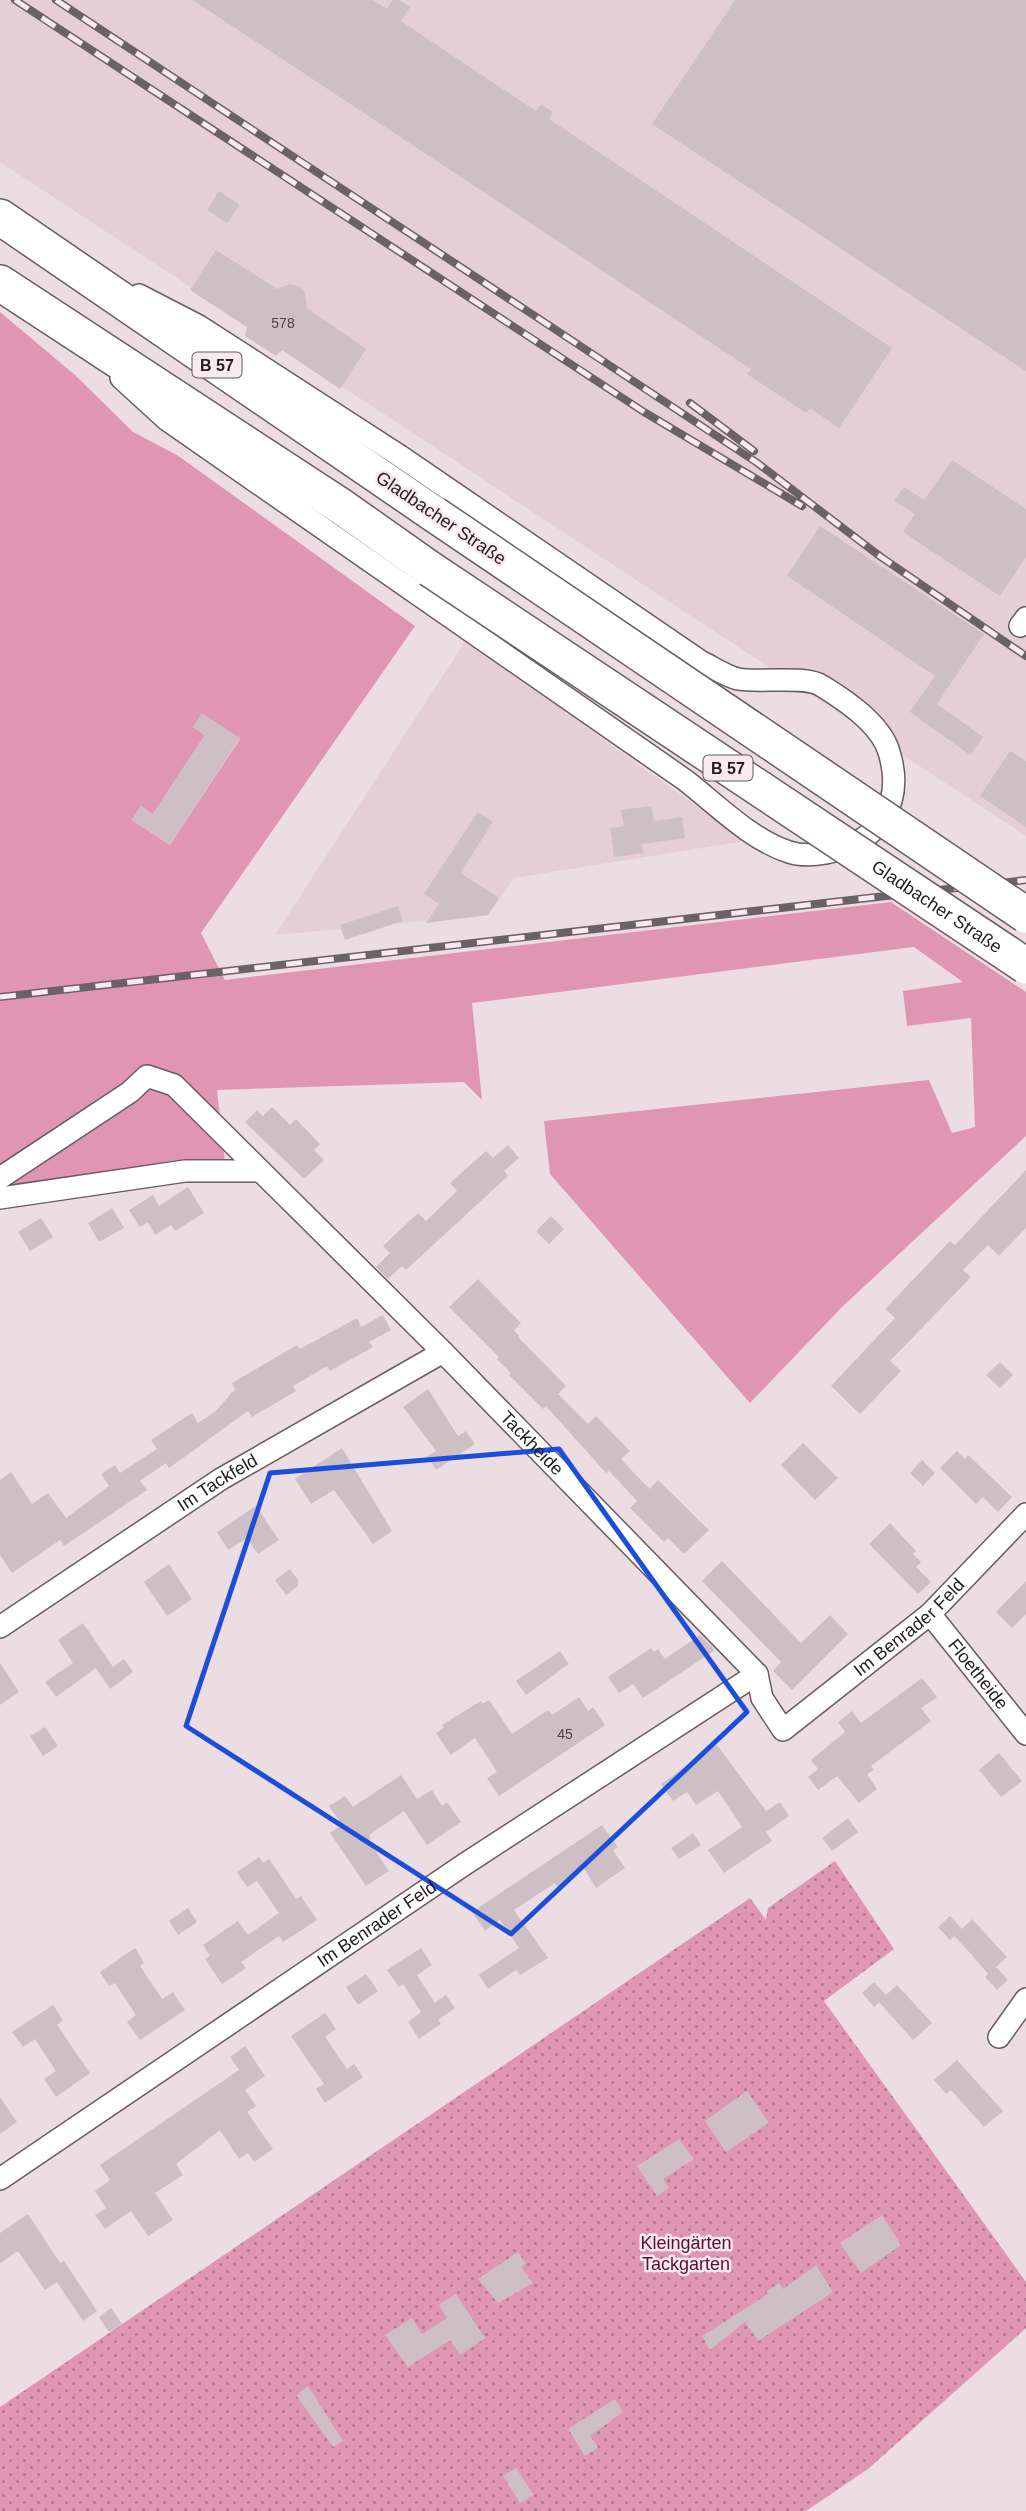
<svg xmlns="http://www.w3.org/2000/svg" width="1026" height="2511" font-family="Arial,sans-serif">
<defs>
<pattern id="garden-dots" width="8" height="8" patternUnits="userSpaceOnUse" patternTransform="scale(1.75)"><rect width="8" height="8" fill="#e096b3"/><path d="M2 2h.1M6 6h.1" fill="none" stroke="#b57a91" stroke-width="1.8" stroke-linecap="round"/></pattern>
</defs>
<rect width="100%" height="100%" fill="#ecdde2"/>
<path fill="#e6ced7" d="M0 0H1026V836L0 162Z
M466 640 745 841 514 878 488 915 275 935Z"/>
<path fill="#e096b3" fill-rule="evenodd" d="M0 312 75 375 133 432 177 455 415 626 201 933 225 980 891 902 1026 992V1136L842 1307 750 1403 550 1174 544 1121 929 1080 952 1133 975 1127 971 1018 907 1026 903 991 963 982 914 947 472 1003 482 1100 464 1082 217 1090 226 1171 0 1192ZM202 714 240 739 170 845 132 820 141 806 153 814 205 735 193 727Z"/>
<path fill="url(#garden-dots)" d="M835 1861 894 1949 824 2001 1026 2282V2328L868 2469 806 2511H0V2407L750 1898 766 1920 768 1908Z"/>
<path fill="#cebfc4" d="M193 0H373L387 9 393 0H399L410 7 401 21 536 111 541 104 553 112 549 119 892 348 839 428 810 408 806 413 747 374 751 369Z
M735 0H1026V371L652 124Z
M219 191 240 205 227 223 207 210Z
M216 250 277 289 290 284 299 286 305 292 307 308 366 349 340 389 282 350 276 356 245 336 247 327 190 290Z
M952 460 1026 509V557L1000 596 903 532 915 514 894 501 904 487 924 500Z
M820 526 984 634 937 704 983 737 970 755 910 712 935 676 787 576Z
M202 713 240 738 170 845 132 820 141 806 153 814 205 735 193 727Z
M1010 751 1026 761V827L980 796Z
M651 806 654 821 682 817 685 838 642 844 643 853 614 857 610 828 624 826 621 810Z
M478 812 493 822 460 873 499 898 488 915 426 923 439 904 424 894Z
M398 906 403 921 345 940 340 925Z
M272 1107 290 1125 296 1119 320 1144 314 1150 324 1160 304 1179 245 1122 257 1110 263 1116Z
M508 1145 519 1158 504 1171 508 1176 406 1270 402 1266 388 1279 376 1267 390 1253 383 1246 418 1213 426 1221 457 1191 450 1183 486 1151 493 1158Z
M1026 1170V1228L999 1256 988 1245 963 1270 971 1277 890 1361 901 1371 860 1414 831 1386 895 1318 885 1309 950 1241 955 1245Z
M188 1187 204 1213 175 1231 171 1225 155 1235 148 1222 140 1227 129 1210 153 1195 159 1206Z
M112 1208 124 1228 99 1242 88 1223Z
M551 1216 564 1229 549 1244 536 1231Z
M41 1218 53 1237 30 1251 18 1232Z
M478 1279 521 1323 514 1330 519 1336 518 1337 566 1386 558 1394 588 1424 596 1416 630 1451 621 1459 635 1474 650 1489 658 1480 709 1530 684 1554 668 1538 664 1542 630 1508 637 1501 609 1471 606 1473 546 1406 543 1409 509 1375 511 1373 497 1359 499 1357 449 1307Z
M383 1315 391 1330 369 1342 373 1347 330 1371 327 1366 293 1386 296 1391 252 1417 248 1411 169 1468 166 1463 140 1481 147 1490 64 1546 60 1540 12 1573 0 1555V1480L11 1472 32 1504 48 1493 66 1518 109 1486 101 1474 115 1465 120 1473 157 1449 151 1440 192 1413 198 1423 216 1411 235 1389 232 1383 297 1345 300 1349 357 1318 361 1327Z
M1000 1362 1013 1375 1000 1388 986 1375Z
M428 1389 458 1436 466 1431 475 1444 436 1470 427 1456 436 1451 403 1407Z
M803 1443 838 1478 815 1500 781 1465Z
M342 1448 392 1531 373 1544 334 1490 311 1504 295 1479Z
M957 1451 965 1459 968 1455 1012 1497 998 1512 983 1497 976 1504 940 1468Z
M922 1460 935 1473 923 1486 910 1473Z
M256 1506 279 1540 258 1554 247 1538 228 1550 217 1532Z
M890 1523 916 1551 913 1554 921 1562 916 1567 931 1582 918 1594 869 1544Z
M722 1561 801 1643 830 1615 848 1634 792 1690 773 1671 781 1662 702 1581Z
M169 1564 192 1599 167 1616 144 1582Z
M290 1569 298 1580V1586L286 1595 275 1580Z
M1026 1581V1614L1012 1628 996 1612Z
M83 1623 113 1667 124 1659 133 1672 110 1689 96 1668 56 1697 45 1682 73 1663 58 1640Z
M700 1635 715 1650 643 1698 633 1684 619 1693 608 1677 651 1648 654 1652 658 1649 665 1659Z
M560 1651 569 1664 526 1695 516 1681Z
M0 1663 19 1692 0 1705Z
M922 1678 937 1697 921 1708 931 1721 871 1766 874 1770 867 1774 877 1789 859 1803 837 1776 818 1790 808 1777 818 1769 811 1760 845 1732 838 1722 852 1711 861 1723Z
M579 1697 588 1711 593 1707 605 1725 499 1796 487 1778 497 1772 475 1738 451 1755 436 1733 444 1728 442 1725 481 1701 483 1704 489 1700 512 1734 548 1710 552 1715Z
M45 1727 58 1746 43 1756 30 1736Z
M717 1745 766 1811 780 1802 789 1816 766 1832 772 1841 724 1873 708 1850 742 1827 718 1791 696 1805 687 1792 673 1801 661 1784Z
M999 1753 1022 1781 1001 1797 979 1770Z
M401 1775 417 1799 432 1790 442 1806 447 1802 461 1822 427 1845 404 1811 369 1835 371 1839 369 1841 389 1871 366 1886 330 1833 342 1825 329 1806 345 1796 353 1807Z
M848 1818 858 1832 832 1851 822 1838Z
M602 1825 618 1847 613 1850 625 1868 596 1888 584 1869 557 1887 555 1883 514 1910 548 1958 520 1975 516 1970 488 1989 479 1975 519 1948 500 1920 485 1931 472 1912Z
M693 1833 701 1845 679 1859 671 1848Z
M259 1857 263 1863 269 1859 296 1899 301 1896 317 1920 283 1942 279 1936 241 1962 246 1968 222 1984 205 1959 210 1956 203 1945 238 1921 248 1935 279 1913 257 1881 247 1887 237 1872Z
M188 1908 197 1922 178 1935 169 1921Z
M950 1916 962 1929 972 1919 1007 1957 996 1967 1008 1980 997 1990 985 1977 988 1974 972 1955 954 1936 950 1940 938 1927Z
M135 1948 144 1963 140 1966 162 1999 173 1992 185 2010 140 2040 127 2022 136 2015 115 1983 109 1986 100 1972Z
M421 1948 432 1965 417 1975 435 2003 446 1995 455 2008 438 2020 441 2024 419 2039 408 2022 421 2012 403 1984 399 1987 387 1970Z
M366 1974 378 1991 358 2005 346 1987Z
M874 1982 886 1995 897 1985 932 2023 913 2040 879 2002 874 2007 862 1993Z
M53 2005 63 2020 57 2025 90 2073 56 2097 44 2079 56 2071 35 2039 23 2047 12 2032Z
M325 2013 336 2029 325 2037 347 2069 354 2064 363 2077 325 2103 316 2089 324 2084 291 2036Z
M245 2046 265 2076 245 2090 256 2106 247 2112 273 2149 254 2162 248 2153 239 2159 220 2130 176 2164 183 2175 155 2193 173 2220 148 2236 131 2211 105 2229 95 2215 106 2208 95 2191 110 2180 100 2165 239 2070 230 2057Z
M957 2060 1003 2111 984 2127 951 2090 946 2094 934 2080Z
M747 2091 769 2123 726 2152 705 2121Z
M0 2097 17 2122 0 2134Z
M679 2139 694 2159 663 2179 669 2188 657 2196 637 2166Z
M28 2214 60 2263 64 2261 97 2311 83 2321 57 2282 45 2290 18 2251 0 2263V2233Z
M882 2215 901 2245 861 2273 840 2243Z
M518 2252 526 2264 521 2267 533 2283 498 2303 478 2279Z
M816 2265 833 2292 758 2341 745 2322 710 2350 702 2336 768 2294 766 2292 779 2283 783 2289Z
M456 2294 485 2338 460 2355 450 2340 408 2367 385 2335 412 2318 422 2334 447 2318 439 2305Z
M111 2308 122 2324 109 2332 99 2317Z
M308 2386 343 2441 333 2447 296 2395Z
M615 2399 623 2412 590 2436 598 2447 585 2456 568 2429Z
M516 2468 534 2495 520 2503 503 2476Z"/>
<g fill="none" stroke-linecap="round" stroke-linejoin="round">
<defs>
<g id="minor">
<path d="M121 378 167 420 685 780C716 804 751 840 789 852 801 856 815 855 826 853 878 843 905 804 889 752 881 724 845 700 822 686 806 675 759 683 738 679 725 676 711 666 700 661L397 454 199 326 139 295"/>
<path d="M1020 626 1026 618"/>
<path id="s1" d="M0 1178 130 1092 147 1076 174 1085 443 1352 757 1674 762 1698 783 1730 930 1614 1026 1514"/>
<path d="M0 1198 185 1171H260"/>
<path id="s2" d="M930 1614 1026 1734"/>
<path id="s3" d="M0 1627 221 1479 443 1352"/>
<path d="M999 2037 1026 1999"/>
<path id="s4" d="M0 2179 465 1864 757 1674"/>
</g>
<path id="primary" d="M0 217 434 514
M0 283 342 507 430 569"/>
</defs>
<use href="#minor" stroke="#695c61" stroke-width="24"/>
<use href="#primary" stroke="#695c61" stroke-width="38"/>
<use href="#minor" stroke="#fff" stroke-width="21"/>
<use href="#primary" stroke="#fff" stroke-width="35"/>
<defs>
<path id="rail" d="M15 0 644 412 802 506
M56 0 756 462 881 557 1026 656
M690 403 754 451
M0 997 1026 880"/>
</defs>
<use href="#rail" stroke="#6a6265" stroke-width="8"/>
<use href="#rail" stroke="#f9eaef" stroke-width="5" stroke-dasharray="16" stroke-linecap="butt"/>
<defs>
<g id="primary-bridge">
<path d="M434 514 1026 915"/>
<path id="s5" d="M430 569 1026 966"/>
</g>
</defs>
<use href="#primary-bridge" stroke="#695c61" stroke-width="38" stroke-linecap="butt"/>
<use href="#primary-bridge" stroke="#fff" stroke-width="35"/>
</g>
<path fill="none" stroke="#1d4ed8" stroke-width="5" stroke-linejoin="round" d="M559 1449 747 1712 511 1934 186 1726 270 1473Z"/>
<g text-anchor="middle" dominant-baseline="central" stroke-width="5" stroke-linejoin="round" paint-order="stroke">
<g font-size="14" fill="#4c4548">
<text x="283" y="323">578</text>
<text x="565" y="1734">45</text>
</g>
<g fill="#f9eaef" stroke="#625a5d" stroke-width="2">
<rect x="192.5" y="352.5" width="49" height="25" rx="5"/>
<rect x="703.5" y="755.5" width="49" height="25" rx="5"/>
</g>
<g font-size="16" font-weight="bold" fill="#211c1e">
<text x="217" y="365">B 57</text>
<text x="728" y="768">B 57</text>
</g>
<g font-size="18" fill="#211c1e" stroke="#f9eaef">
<text transform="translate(441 518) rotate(34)">Gladbacher Straße</text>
<text stroke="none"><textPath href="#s5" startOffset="609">Gladbacher Straße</textPath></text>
<text stroke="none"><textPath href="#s1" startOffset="714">Tackheide</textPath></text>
<text stroke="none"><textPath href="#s3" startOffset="261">Im Tackfeld</textPath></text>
<text stroke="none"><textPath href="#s1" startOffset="1262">Im Benrader Feld</textPath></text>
<text stroke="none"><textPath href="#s2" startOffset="77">Floetheide</textPath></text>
<text stroke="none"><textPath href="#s4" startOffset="455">Im Benrader Feld</textPath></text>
</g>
<g font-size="18" fill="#5b0c36" stroke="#f9eaef">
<text x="686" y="2243">Kleingärten<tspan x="686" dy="21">Tackgarten</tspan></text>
</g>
</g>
</svg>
